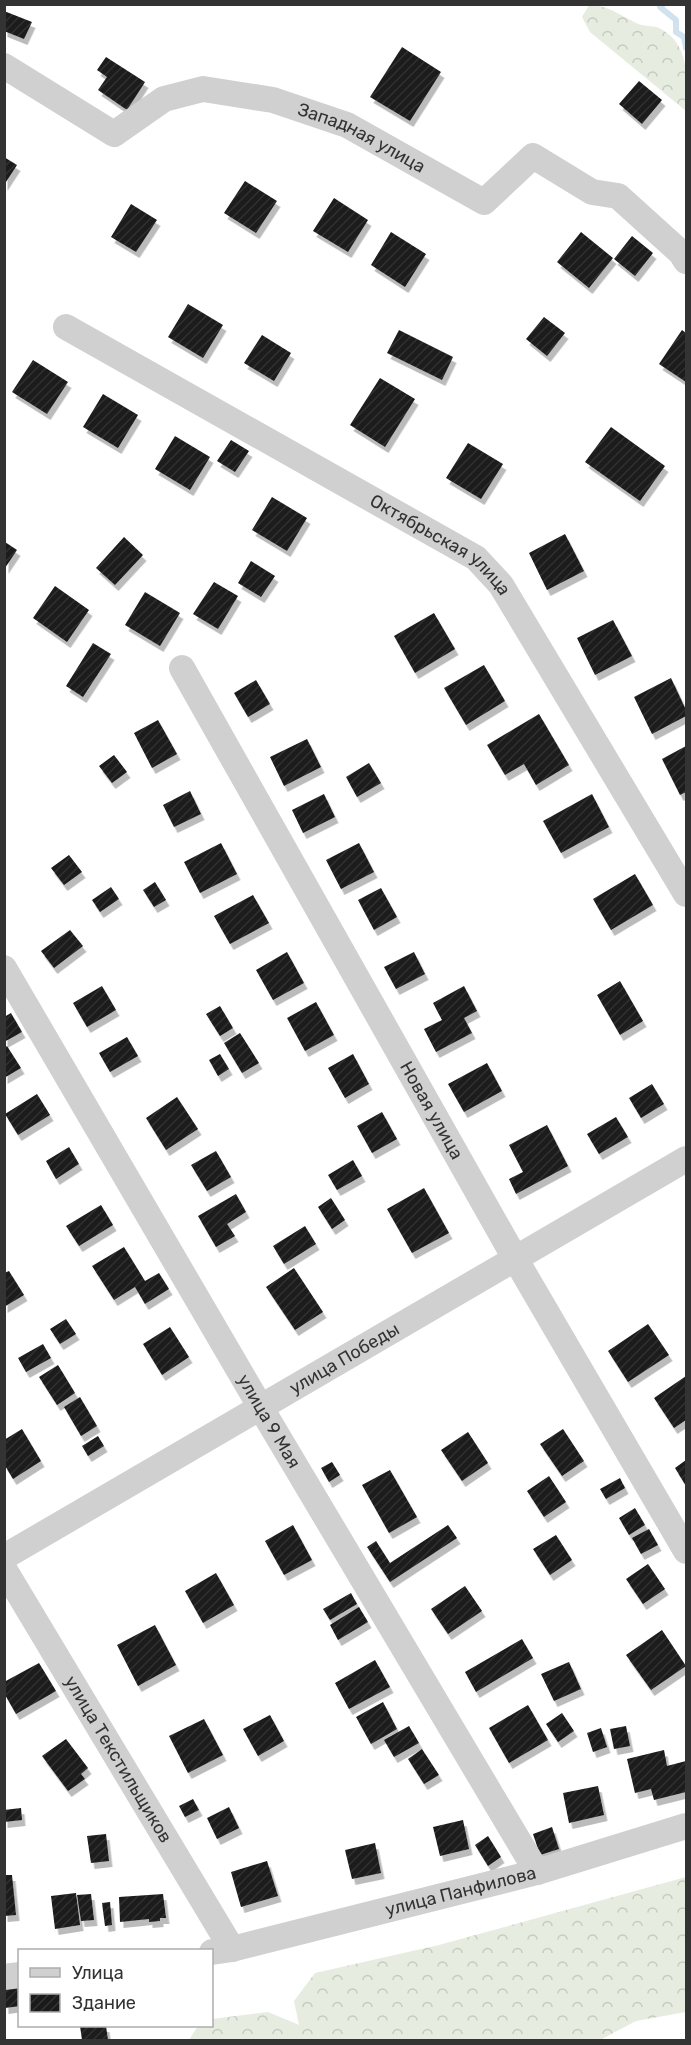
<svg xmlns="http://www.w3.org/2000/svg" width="691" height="2045" font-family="Rubik,sans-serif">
<defs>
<pattern id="forest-crowns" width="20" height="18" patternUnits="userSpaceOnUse" patternTransform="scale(1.5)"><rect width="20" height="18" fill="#e6ecdf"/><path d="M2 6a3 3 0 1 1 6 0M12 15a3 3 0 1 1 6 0" fill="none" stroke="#c6cbc0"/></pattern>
<pattern id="building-hatch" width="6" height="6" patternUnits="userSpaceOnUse" patternTransform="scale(1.5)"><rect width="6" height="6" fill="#1a1a1a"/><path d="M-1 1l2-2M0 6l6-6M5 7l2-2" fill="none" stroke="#333"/></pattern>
<filter id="shadow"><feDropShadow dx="3.5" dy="6" stdDeviation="0" flood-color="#0004"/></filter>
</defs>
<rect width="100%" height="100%" fill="#fff"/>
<path fill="url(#forest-crowns)" d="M589 5C606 4 622 16 636 23 644 27 652 25 659 28 691 44 687 80 686 111L590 32 582 17Z
M686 1877V2012L636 2021 600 2040H189L198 2026H212V2019L268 2012 299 2025 294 2001 315 1973 439 1945Z"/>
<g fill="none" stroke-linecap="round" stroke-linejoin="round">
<path stroke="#cfe2ee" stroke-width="6" d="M663 4 660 7 676 20V32L684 37 686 48"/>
</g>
<path fill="url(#building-hatch)" filter="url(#shadow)" d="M4 11 32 22 24 39 4 31Z
M402 47 441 72 410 121 370 97Z
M106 57 145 82 127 110 98 90 107 77 97 70Z
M639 81 662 100 642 124 619 104Z
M4 157 17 165 4 185Z
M245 181 277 201 256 233 224 213Z
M334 198 368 220 348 252 313 231Z
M131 204 157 220 136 252 111 237Z
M391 232 426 254 405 287 371 265Z
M581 232 613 258 589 288 557 262Z
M632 236 653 253 635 276 614 259Z
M188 304 223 325 203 358 168 337Z
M544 317 565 333 547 356 526 339Z
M399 330 453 357 442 380 387 353Z
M682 330 686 333V382L659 364Z
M262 335 291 353 274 381 244 363Z
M33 360 68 382 47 414 12 392Z
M380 378 415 399 385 447 350 425Z
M103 394 138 415 118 448 83 427Z
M611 427 665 466 640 501 585 462Z
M175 436 210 457 190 490 155 469Z
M231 440 249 451 235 472 217 461Z
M468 443 503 464 481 499 446 478Z
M272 497 307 518 287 551 252 530Z
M565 534 584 571 547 590 529 553Z
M124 537 143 555 115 585 96 568Z
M5 542 17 550 5 568Z
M251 561 275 576 261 597 238 583Z
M214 582 238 596 218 629 193 614Z
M55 586 89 610 67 642 33 618Z
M145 592 180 613 160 646 125 625Z
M434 613 455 649 415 673 394 636Z
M613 620 632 656 595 675 577 638Z
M93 643 111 654 83 697 66 686Z
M484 665 505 701 466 725 444 688Z
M671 678 686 710V716L652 734 634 697Z
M256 680 270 704 248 717 234 693Z
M539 714 569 765 536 785 524 764 505 775 487 745Z
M158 720 177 754 152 768 134 733Z
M307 739 321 767 284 786 270 757Z
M686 746V792L680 795 662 759Z
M114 755 127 772 112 783 99 766Z
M369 763 381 783 357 797 346 777Z
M190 791 201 814 174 827 163 805Z
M324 794 335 817 303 833 292 810Z
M592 794 609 827 561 853 543 821Z
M221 843 237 874 200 893 184 862Z
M359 843 374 872 341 889 326 860Z
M69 855 82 872 64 885 51 868Z
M635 874 653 905 611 930 593 899Z
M155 882 166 900 154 907 143 890Z
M111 887 119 899 100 912 92 900Z
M381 888 397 917 374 930 358 900Z
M253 895 269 923 230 944 214 916Z
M70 930 83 946 54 968 41 951Z
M287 952 304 983 273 1000 256 970Z
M414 952 425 974 396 989 384 967Z
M620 981 643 1021 620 1035 597 995Z
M102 986 116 1010 87 1027 73 1003Z
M464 986 477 1011 464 1018 472 1033 436 1052 424 1029 442 1020 433 1003Z
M316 1002 334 1035 305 1051 287 1018Z
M220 1006 233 1028 220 1036 206 1014Z
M11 1013 22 1032 4 1042V1017Z
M240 1033 259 1063 242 1073 224 1043Z
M127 1037 138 1056 110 1072 99 1053Z
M7 1046 21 1068 4 1078V1048Z
M220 1054 229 1069 218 1076 209 1060Z
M353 1054 369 1084 345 1098 328 1068Z
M487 1063 502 1091 464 1112 448 1084Z
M652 1084 664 1104 641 1118 629 1098Z
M37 1094 50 1115 18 1135 5 1114Z
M177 1097 198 1129 166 1150 146 1118Z
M382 1112 397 1139 372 1153 357 1126Z
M616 1117 628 1137 599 1154 587 1134Z
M547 1125 568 1166 516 1194 509 1179 523 1172 509 1145Z
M69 1147 79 1164 56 1179 46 1161Z
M216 1151 231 1177 207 1191 191 1165Z
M353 1160 362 1176 337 1190 328 1175Z
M424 1188 449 1233 412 1253 387 1209Z
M236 1194 246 1212 227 1224 235 1236 216 1247 198 1216Z
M331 1198 345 1220 332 1229 318 1207Z
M101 1205 113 1225 79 1246 66 1226Z
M305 1226 316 1244 284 1264 273 1246Z
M124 1247 145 1281 159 1273 169 1289 145 1304 135 1287 114 1300 92 1266Z
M294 1268 323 1312 295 1330 266 1287Z
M9 1271 24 1295 4 1307V1273Z
M66 1319 76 1334 60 1344 50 1329Z
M648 1324 669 1355 628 1382 608 1351Z
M170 1327 189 1357 162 1375 143 1344Z
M43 1344 51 1358 26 1372 18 1358Z
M58 1365 75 1393 57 1405 39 1377Z
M686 1376V1420L674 1428 654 1398Z
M80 1397 97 1426 81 1436 64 1407Z
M22 1429 41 1461 13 1479 4 1464V1440Z
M563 1429 584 1461 562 1476 540 1444Z
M468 1432 488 1463 462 1481 441 1450Z
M98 1436 104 1446 88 1456 82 1446Z
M686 1460V1486L675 1468Z
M332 1462 340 1475 329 1482 321 1468Z
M390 1470 417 1517 389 1533 362 1485Z
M549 1476 566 1502 544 1517 527 1491Z
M620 1478 625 1488 606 1499 600 1489Z
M635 1508 645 1525 629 1535 619 1518Z
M293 1525 312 1560 284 1575 265 1541Z
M448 1525 457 1538 390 1582 367 1547 376 1541 390 1563Z
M649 1529 658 1545 641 1554 632 1538Z
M556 1535 572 1560 550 1575 533 1549Z
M648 1564 665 1589 643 1604 626 1579Z
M216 1573 234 1605 203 1623 185 1591Z
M465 1586 482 1611 448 1634 431 1609Z
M351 1593 357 1604 330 1620 323 1609Z
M359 1607 368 1622 338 1640 330 1625Z
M155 1625 176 1665 138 1686 117 1645Z
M662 1630 686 1666 651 1690 626 1655Z
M522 1639 533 1658 476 1692 465 1672Z
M375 1660 390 1687 349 1709 335 1683Z
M569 1662 581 1689 554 1701 541 1674Z
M39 1663 56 1691 16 1714 4 1693V1682Z
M383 1702 397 1729 371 1744 356 1717Z
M528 1705 548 1740 509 1763 489 1728Z
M562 1713 574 1731 558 1742 546 1724Z
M270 1715 284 1741 258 1756 243 1729Z
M204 1719 223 1755 188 1773 169 1736Z
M409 1726 419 1743 394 1757 384 1740Z
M626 1726 630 1746 614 1749 610 1729Z
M601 1728 607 1747 593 1752 587 1733Z
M66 1739 88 1768 81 1774 85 1779 68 1791 42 1756Z
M422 1749 439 1775 424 1784 408 1759Z
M664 1750 667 1766 686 1761V1792L654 1800 651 1789 635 1793 627 1759Z
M598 1786 604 1815 569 1823 563 1793Z
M193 1799 199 1810 185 1817 179 1806Z
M229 1807 239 1828 217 1839 207 1818Z
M21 1808 22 1820 4 1822V1810Z
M463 1820 469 1849 440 1856 433 1827Z
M552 1827 559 1849 540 1855 533 1834Z
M106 1834 109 1861 91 1863 87 1836Z
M488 1836 501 1857 488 1866 475 1845Z
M375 1843 381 1873 352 1879 345 1850Z
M267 1861 278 1896 241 1907 231 1872Z
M4 1875H12L16 1915 4 1916Z
M76 1893 80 1925 55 1929 51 1896Z
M91 1894 94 1920 81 1921 77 1895Z
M163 1894 166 1918H160V1921L149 1922V1919L120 1922 119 1897Z
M110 1902 112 1925 105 1926 102 1903Z
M20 1984V2006L5 2008 4 1986Z
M80 2026H106L108 2040H82Z"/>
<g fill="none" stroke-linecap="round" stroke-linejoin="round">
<g stroke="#d0d0d0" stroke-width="26">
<path id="s1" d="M4 66 114 134 164 99 203 89 273 100 347 125 484 202 533 156 592 192 618 196 681 253 686 261"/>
<path id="s2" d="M66 327 476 558 501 585 686 894"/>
<path id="s3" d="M182 668 516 1260 686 1551"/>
<path id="s4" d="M4 968 261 1408 537 1872"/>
<path id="s5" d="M4 1557 686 1159"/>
<path id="s6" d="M4 1569 232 1949"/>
<path id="s7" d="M212 1952 232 1949 537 1872 686 1826"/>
<path d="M4 1977 20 1975"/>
</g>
</g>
<g text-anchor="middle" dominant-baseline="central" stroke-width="6" stroke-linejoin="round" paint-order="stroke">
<g font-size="18" fill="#333" stroke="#fff">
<text stroke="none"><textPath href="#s1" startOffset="398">Западная улица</textPath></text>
<text stroke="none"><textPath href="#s2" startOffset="434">Октябрьская улица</textPath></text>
<text stroke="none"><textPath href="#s3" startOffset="508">Новая улица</textPath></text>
<text stroke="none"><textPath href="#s5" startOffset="394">улица Победы</textPath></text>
<text stroke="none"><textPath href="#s4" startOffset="525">улица 9 Мая</textPath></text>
<text stroke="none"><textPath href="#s6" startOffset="222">улица Текстильщиков</textPath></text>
<text stroke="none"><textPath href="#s7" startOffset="256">улица Панфилова</textPath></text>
</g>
</g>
<rect width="691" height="2045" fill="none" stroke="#333333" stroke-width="12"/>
<rect x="18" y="1949" width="195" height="78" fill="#ffffff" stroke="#adadad" stroke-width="1.5"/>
<rect x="30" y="1968" width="30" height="9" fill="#d0d0d0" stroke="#adadad" stroke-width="1.5"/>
<text x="72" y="1979" font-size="18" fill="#333333">Улица</text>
<rect x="30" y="1994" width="30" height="18" fill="url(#building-hatch)" stroke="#adadad" stroke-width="1.5"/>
<text x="72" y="2009" font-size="18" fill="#333333">Здание</text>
</svg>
